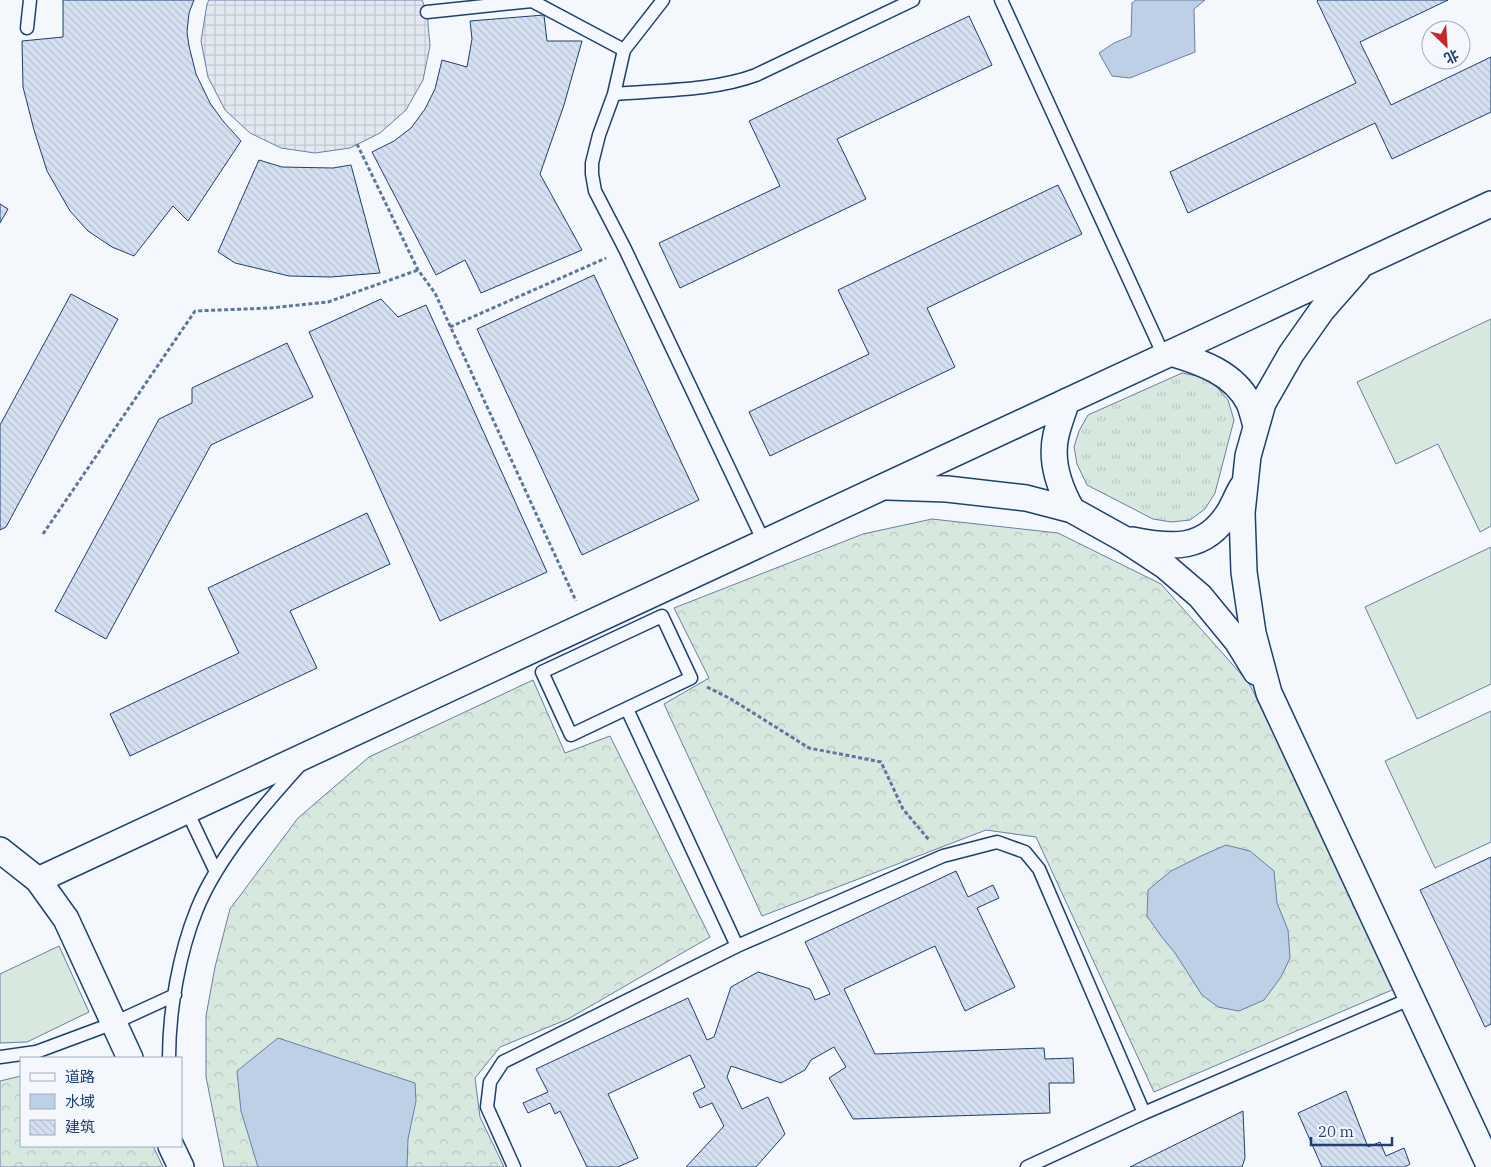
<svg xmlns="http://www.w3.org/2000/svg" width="1491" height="1167" font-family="'IBM Plex Serif','Noto Sans SC',serif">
<defs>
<pattern id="grass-tufts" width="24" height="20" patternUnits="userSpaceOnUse" patternTransform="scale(1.25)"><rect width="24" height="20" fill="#d7e8df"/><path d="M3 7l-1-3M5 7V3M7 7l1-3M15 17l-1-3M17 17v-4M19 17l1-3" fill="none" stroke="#b8c8c3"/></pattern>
<pattern id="forest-crowns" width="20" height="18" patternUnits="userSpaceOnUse" patternTransform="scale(1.25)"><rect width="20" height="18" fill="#d7e8df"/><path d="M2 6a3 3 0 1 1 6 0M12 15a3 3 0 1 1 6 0" fill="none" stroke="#b8c8c3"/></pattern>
<pattern id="plaza-grid" width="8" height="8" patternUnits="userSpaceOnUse" patternTransform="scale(1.25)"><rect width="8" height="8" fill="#e3e8f0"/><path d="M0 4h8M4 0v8" fill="none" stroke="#c2c8d1"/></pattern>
<pattern id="building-back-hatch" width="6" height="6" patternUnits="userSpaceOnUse" patternTransform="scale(1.25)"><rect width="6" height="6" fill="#d5e0f0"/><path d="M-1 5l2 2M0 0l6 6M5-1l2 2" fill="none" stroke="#b6c1d1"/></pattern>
</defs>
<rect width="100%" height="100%" fill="#f4f7fb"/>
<path fill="url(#grass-tufts)" stroke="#687fa3" d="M1182 373 1202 377 1215 385 1228 400 1234 420 1215 493 1205 509 1190 520 1171 522 1153 519 1087 485 1077 464 1074 447 1079 431 1088 415Z"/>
<path fill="url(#forest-crowns)" stroke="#687fa3" d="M932 519 1058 533 1161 584 1249 683 1399 987 1154 1092 1036 837 986 830 762 916 664 704 709 678 674 608 863 534Z
M533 680 565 753 610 736 710 937 568 1019 500 1047 475 1078 480 1117 504 1167H224L206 1077V1016L215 967 230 909 298 818 369 757Z
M21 1076V1146H153L163 1167H0V1081Z"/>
<path fill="#d7e8df" stroke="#687fa3" d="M1491 319V526L1480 532 1438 444 1396 464 1357 382Z
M1491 547V684L1417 719 1365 607Z
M1491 711V842L1435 868 1385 761Z
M59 946 89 1012 27 1042 0 1043V974Z"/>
<path fill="url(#plaza-grid)" stroke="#687fa3" d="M209 0H422L427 12 430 46 423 80 406 110 380 133 350 148 315 153 281 148 250 133 225 110 208 77 201 41 207 4Z"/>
<path fill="#bed0e5" stroke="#687fa3" d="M1136 0H1205L1194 9 1195 52 1130 78 1112 76 1099 53 1114 43 1131 36 1132 3Z
M1226 845 1250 851 1274 871 1277 903 1288 930 1290 958 1281 977 1264 1000 1239 1011 1218 1007 1202 995 1175 953 1161 936 1147 916 1148 890 1171 871 1201 856Z
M278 1038 415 1083 416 1101 408 1139 407 1167H258L241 1111 237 1071Z"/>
<path fill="url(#building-back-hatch)" stroke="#1d3f73" d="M63 0H194L189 13 187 32 189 46 196 74 210 103 223 121 241 141 188 221 173 206 134 256 112 247 88 231 70 211 47 171 34 130 23 87 22 41 63 37Z
M1318 0H1448L1360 42 1391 105 1491 57V112L1392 159 1375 123 1188 213 1170 172 1356 83 1317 1Z
M544 15 547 41H582L564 105 540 174 582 250 481 293 465 260 436 275 372 152 394 141 411 128 425 109 435 89 442 60 467 67 472 39 470 21Z
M969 16 992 65 837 139 866 199 680 288 659 243 780 186 749 121Z
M259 160 282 167 333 168 351 165 380 273 331 277 289 276 235 263 218 252Z
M1058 185 1082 234 927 308 955 367 770 456 749 412 869 354 838 290Z
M0 204 8 209 0 223Z
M594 275 699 500 582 555 477 329Z
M71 294 118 319 6 527 0 530V425Z
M381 299 398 317 426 305 547 572 440 621 309 332Z
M287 343 313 397 211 445 106 639 55 611 159 419 192 403V388Z
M367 513 390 564 290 611 317 668 130 756 110 714 239 653 208 588Z
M1491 857V1024L1485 1027 1420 890Z
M956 871 968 897 993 885 999 898 977 908 1015 987 965 1011 935 946 844 989 875 1054 1044 1048 1045 1059 1073 1058 1074 1083H1049L1050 1113 853 1119 829 1078 846 1067 834 1047 811 1060 805 1070 781 1083 731 1066 727 1077 742 1109 768 1097 785 1134 756 1167H686L724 1126 712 1103 700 1108 693 1093 705 1087 690 1055 608 1094 638 1158 618 1167H587L560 1111 555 1114 550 1103 528 1113 523 1103 548 1092 536 1069 688 998 707 1040 714 1037 731 987 758 972 810 989 815 1000 830 994 805 942Z
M1346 1091 1368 1147 1380 1142 1386 1156 1404 1148 1410 1164 1405 1167H1322L1298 1113Z
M1243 1111 1245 1158 1242 1167H1130Z"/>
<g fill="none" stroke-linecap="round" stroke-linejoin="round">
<defs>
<path id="service" d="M530 0 624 50
M1001 0 1164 356
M427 12 532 1
M27 28 30 0
M614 94 624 50 663 0
M764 542 625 249 595 191 592 174V163L599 135 614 94C660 90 713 91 756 75L913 0
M662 616 691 678 571 735 542 672Z
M627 709 737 946
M187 811 216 872
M0 1057 36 1052 114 1023 175 995
M169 1058C169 1011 179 953 197 909 218 857 264 805 301 764
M514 1167 487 1107 490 1082 503 1062 737 946 943 856 997 842 1025 852 1039 869 1144 1113
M1027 1167 1144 1113 1412 998"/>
<path id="minor" d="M1358 269 1322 310 1291 354 1263 403 1248 456 1242 513 1244 572 1253 633 1269 693 1490 1167
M1171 353C1201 362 1234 373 1249 403 1252 410 1254 419 1256 426
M1067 401C1063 412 1059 423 1056 435 1050 461 1059 487 1072 510
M888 487 947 489 1026 498 1072 510 1124 539 1165 566 1200 596 1237 641 1256 672
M1132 540C1172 548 1205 551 1229 512 1234 504 1237 495 1242 487
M0 850 38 880 66 919 130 1058
M38 880 1491 204
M171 1146 181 1167"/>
</defs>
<use href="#service" stroke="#1d3f73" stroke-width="15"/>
<use href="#minor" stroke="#1d3f73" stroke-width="28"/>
<path stroke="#5e769c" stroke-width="3" stroke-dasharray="4 2.5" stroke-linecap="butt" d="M357 144 418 270 435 293 576 601
M450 327 606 258
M43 534 195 311 270 308 328 302 418 270
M707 687 731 699 809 748 881 762 903 809 929 840"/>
<use href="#service" stroke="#f4f7fb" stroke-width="12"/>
<use href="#minor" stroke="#f4f7fb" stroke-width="25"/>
</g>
<rect x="20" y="1057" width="162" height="90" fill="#f4f7fb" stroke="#9eadc5"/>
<rect x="30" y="1073" width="25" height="8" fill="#f4f7fb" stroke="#9eadc5"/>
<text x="65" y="1082" font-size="15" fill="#1d3f73">道路</text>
<rect x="30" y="1094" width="25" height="15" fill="#bed0e5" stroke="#9eadc5"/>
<text x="65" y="1107" font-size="15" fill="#1d3f73">水域</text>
<rect x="30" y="1120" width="25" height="15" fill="url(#building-back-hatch)" stroke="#9eadc5"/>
<text x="65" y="1132" font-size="15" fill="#1d3f73">建筑</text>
<g transform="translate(1446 45) rotate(155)"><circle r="24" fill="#f4f7fb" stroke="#9eadc5"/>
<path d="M0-4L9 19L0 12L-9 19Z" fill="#c62828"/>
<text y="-8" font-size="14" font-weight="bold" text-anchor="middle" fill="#1d3f73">北</text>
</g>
<path d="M1311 1137v8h81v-8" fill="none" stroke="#1d3f73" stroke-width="2.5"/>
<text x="1318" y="1137" font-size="15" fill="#1d3f73" stroke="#f4f7fb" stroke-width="4" paint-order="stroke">20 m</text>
</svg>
